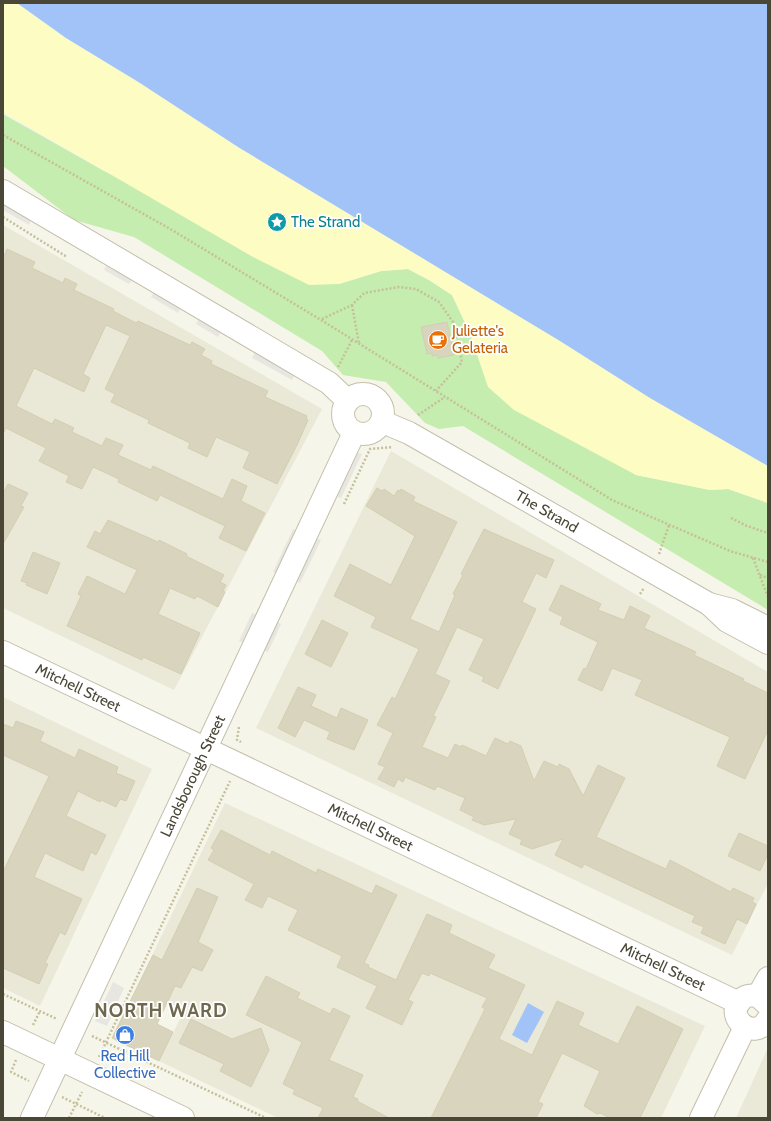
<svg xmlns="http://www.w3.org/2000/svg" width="771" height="1121" font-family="Cabin,sans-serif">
<rect width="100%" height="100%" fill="#f6f5e9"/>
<path fill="#eae8d7" d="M3 225 322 409 174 690 3 608Z
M391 451 768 672V883L732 955 256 728Z
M3 697 152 769 40 1006 3 988Z
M225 803 705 1026 661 1118H278L159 1061 184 1011 137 987Z
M767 1050 768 1118H736Z"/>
<path fill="#c5edaf" d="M3 114 104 171 339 284 381 271 408 269 429 280 452 295 469 331 636 475 710 490 728 489 768 503V610L463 426 439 429 425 423 386 382 343 375 322 351 134 237 74 220 3 166Z"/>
<path fill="#fcfcc3" d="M3 3H17L66 38 140 83 238 147 560 341 650 398 768 466V503L728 489 710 490 636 475 514 410 488 387 469 331 452 295 429 280 408 269 381 271 339 284 309 285 253 257 3 112Z"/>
<path fill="#e7e6e1" d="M3 204 31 220 29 225 3 210Z
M106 266 132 280 129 284 104 270Z
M154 292 181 308 178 313 151 297Z
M199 319 221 332 218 337 196 324Z
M255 352 295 375 292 380 252 358Z
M356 452 362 454 341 498 336 496Z
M293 529 299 532 279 574 273 572Z
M316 538 321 540 300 583 295 580Z
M252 613 259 616 245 644 239 641Z
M276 621 281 624 268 652 263 650Z
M113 982 124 988 107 1026 95 1021Z"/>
<path fill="#a1c3f7" d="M17 3H768V466L650 398 560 341 238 147 140 83 66 38Z
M528 1003 544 1012 527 1043 512 1035Z"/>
<path fill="#d9d4bd" stroke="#d4ceb0" d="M7 249 35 262 32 268 63 283 65 278 77 284 74 290 114 309 113 311 136 323 138 321 190 345 192 342 205 349 201 355 212 361 211 364 268 391 265 397 307 416 306 419 308 420 297 445 277 484 243 468 250 452 216 437 207 457 188 448 190 443 148 423 149 420 111 402 115 394 105 389 130 336 106 325 83 374 90 378 84 392 34 368 16 406 52 424 55 419 74 428 72 432 102 446 106 438 123 445 118 455 151 470 153 466 223 499 232 479 247 486 241 501 265 513 246 551 219 538 225 526 160 495 157 501 118 482 119 479 93 467 82 489 66 482 69 476 39 461 46 448 6 428 3 434V259Z
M447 322 454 355 438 358 437 355 432 356V353L427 354 421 327Z
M8 484 28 493 21 506 24 507 3 544V494Z
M377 488 382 491 384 489 394 496 398 490 400 491 401 489 415 497 413 501 457 522 410 619 439 632 455 595 453 594 463 575 461 574 484 529 554 560 546 578 536 573 522 602 536 609 498 689 482 681 484 677 469 670 484 639 457 627 435 674 450 681 433 716 436 717 422 747 448 758 455 744 461 747 462 745 486 756 495 738 508 744 510 741 521 746 534 781 544 761 558 767 559 764 569 769 583 796 598 765 625 778 596 837 666 869 670 860 731 892 733 888 754 898 752 902 756 904 747 924 737 919 725 944 701 933 704 927 692 922 695 916 584 864 582 868 555 855 563 839 532 849 520 844 522 840 509 834 516 819 484 825 472 820 474 817 460 810 465 798 437 786 435 790 405 777 403 782 398 779 394 787 378 779 385 767 378 764 393 733 377 725 392 697 395 699 419 649 371 627 376 617 334 596 350 564 391 585 415 536 366 506Z
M108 520 158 542 159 540 187 554 186 556 224 575 220 582 226 585 223 591 225 592 218 607 197 596 195 599 170 588 158 614 200 633 181 674 143 657 142 660 67 626 81 596 78 594 87 576 125 594 137 570 87 547 95 531 100 534Z
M33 552 60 563 47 594 26 585 27 583 21 581Z
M561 585 601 604 598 610 624 620 630 606 650 616 644 628 696 652 694 655 744 679 743 681 768 693V730L745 779 717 766 730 737 635 695 642 680 612 668 602 691 578 680 584 668 586 669 598 642 560 624 563 617 549 610Z
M322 620 348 633 331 667 305 654Z
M298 687 316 695 311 706 337 718 341 708 368 720 354 750 327 739 330 732 304 720 295 737 278 728Z
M16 721 44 732 40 741 75 758 79 749 118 767 116 773 135 781 126 801 120 799 116 807 101 800 100 802 78 791 66 816 106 835 96 855 91 852 83 871 45 853 34 877 82 899 65 935 60 932 45 963 48 964 39 984 3 968V872L49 776 3 755V724L13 728Z
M221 830 270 855 272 851 316 873 318 869 372 894 376 885 397 895 364 963 369 965 368 967 396 980 427 914 452 925 449 933 495 955 488 968 525 985 499 1039 532 1055 557 1001 584 1013 578 1025 618 1044 637 1006 683 1029 640 1118H610L600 1113 597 1114 584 1106 600 1071 562 1053 538 1102 543 1104 536 1118H431L485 1009 482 1007 487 998 430 973 429 976 422 973 408 1000 413 1002 402 1025 366 1008 377 986 337 967 342 956 288 930 298 910 268 896 262 908 245 900 254 884 208 860 214 850 211 848Z
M739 833 768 846V854L760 871 728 856Z
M197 888 218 897 198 942 213 950 202 971 192 967 181 988 175 986 157 1024 173 1032 159 1061 112 1038 153 955 162 960Z
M266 976 300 993 297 998 330 1014 333 1008 350 1016 329 1060 363 1075 353 1097 358 1099 357 1101 389 1118H318L323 1108 293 1094 295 1090 283 1084 302 1042 246 1015Z
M191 1019 232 1039 261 1028 269 1050 251 1087 220 1071 224 1064 179 1043Z"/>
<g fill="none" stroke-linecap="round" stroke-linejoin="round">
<defs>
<g id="minor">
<path d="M3 191 329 383 348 401"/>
<circle cx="363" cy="414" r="20"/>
<path id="s1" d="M383 422 409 433 709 604"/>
<path d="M768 628 732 610 709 604 727 621 768 643"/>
<path id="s2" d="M3 652 739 1003"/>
<path d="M758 996 768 978"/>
<path d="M768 1005 758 996C751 995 746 995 741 1000 723 1017 755 1043 768 1019"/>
<path d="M3 1032 183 1118"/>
<path id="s3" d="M32 1118 354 433"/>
<path d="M701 1118 745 1027"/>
</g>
</defs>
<use href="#minor" stroke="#c3bfab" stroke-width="24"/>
<path stroke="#c6bf9b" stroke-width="2.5" stroke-dasharray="2 2" stroke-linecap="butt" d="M3 135 172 230 321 320 612 500 730 551 768 562
M3 217 67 257
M352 305 359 344
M322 319 352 305 364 293 399 287 416 289 439 302 453 322 462 362 436 391
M338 367 352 340
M418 415 445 397
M344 504 370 449 393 447
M731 518 747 526 768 533
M659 554 669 525
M753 558 768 597
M760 575 768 578
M640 594 644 588
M239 727 237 740 241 742
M3 994 57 1019
M33 1025 40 1011
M92 1036 266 1118
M99 1057 230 781
M16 1060 11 1072 29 1081
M62 1097 105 1118
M69 1118 82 1092"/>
<use href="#minor" stroke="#fff" stroke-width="22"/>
</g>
<defs>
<symbol id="sight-disc" viewBox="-11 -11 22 22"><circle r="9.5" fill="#0f9aa8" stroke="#fff"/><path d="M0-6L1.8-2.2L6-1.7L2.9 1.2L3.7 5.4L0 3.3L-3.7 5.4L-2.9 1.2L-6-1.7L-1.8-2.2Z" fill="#fff"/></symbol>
<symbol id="cafe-disc" viewBox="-11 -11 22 22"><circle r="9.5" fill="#e8710a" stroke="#fff"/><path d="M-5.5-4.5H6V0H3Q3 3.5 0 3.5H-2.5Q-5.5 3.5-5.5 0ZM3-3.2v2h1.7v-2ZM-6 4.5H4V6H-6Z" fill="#fff"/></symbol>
<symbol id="shop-disc" viewBox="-11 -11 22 22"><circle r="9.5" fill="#3f7fe0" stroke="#fff"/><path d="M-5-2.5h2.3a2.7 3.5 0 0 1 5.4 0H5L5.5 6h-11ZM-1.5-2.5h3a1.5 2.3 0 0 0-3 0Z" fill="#fff"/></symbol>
</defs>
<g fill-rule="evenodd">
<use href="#sight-disc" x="266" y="211" width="22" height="22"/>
<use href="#cafe-disc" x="427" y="329" width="22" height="22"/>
<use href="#shop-disc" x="114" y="1024" width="22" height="22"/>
</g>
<g text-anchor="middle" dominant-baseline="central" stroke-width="3.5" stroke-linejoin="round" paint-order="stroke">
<g font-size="15" fill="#0d838f" stroke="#fff" text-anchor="start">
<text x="291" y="222">The Strand</text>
</g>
<g font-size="15" fill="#c56008" stroke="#fff" text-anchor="start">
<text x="452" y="331">Juliette's<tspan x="452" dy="17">Gelateria</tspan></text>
</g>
<g font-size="15" fill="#4b4737" stroke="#fff">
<text stroke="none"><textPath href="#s1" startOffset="187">The Strand</textPath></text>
<text stroke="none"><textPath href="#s2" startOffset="83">Mitchell Street</textPath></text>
<text stroke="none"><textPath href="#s3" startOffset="378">Landsborough Street</textPath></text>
<text stroke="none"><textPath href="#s2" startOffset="407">Mitchell Street</textPath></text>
<text stroke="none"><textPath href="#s2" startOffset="731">Mitchell Street</textPath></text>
</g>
<g font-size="15" fill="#366cbe" stroke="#fff">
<text x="125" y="1056">Red Hill<tspan x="125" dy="17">Collective</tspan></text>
</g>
<g font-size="19" font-weight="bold" letter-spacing="1" fill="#6f684d" stroke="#fff">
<text x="161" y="1010">NORTH WARD</text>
</g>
</g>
<rect width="771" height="1121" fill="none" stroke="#4b4737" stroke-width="8"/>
</svg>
